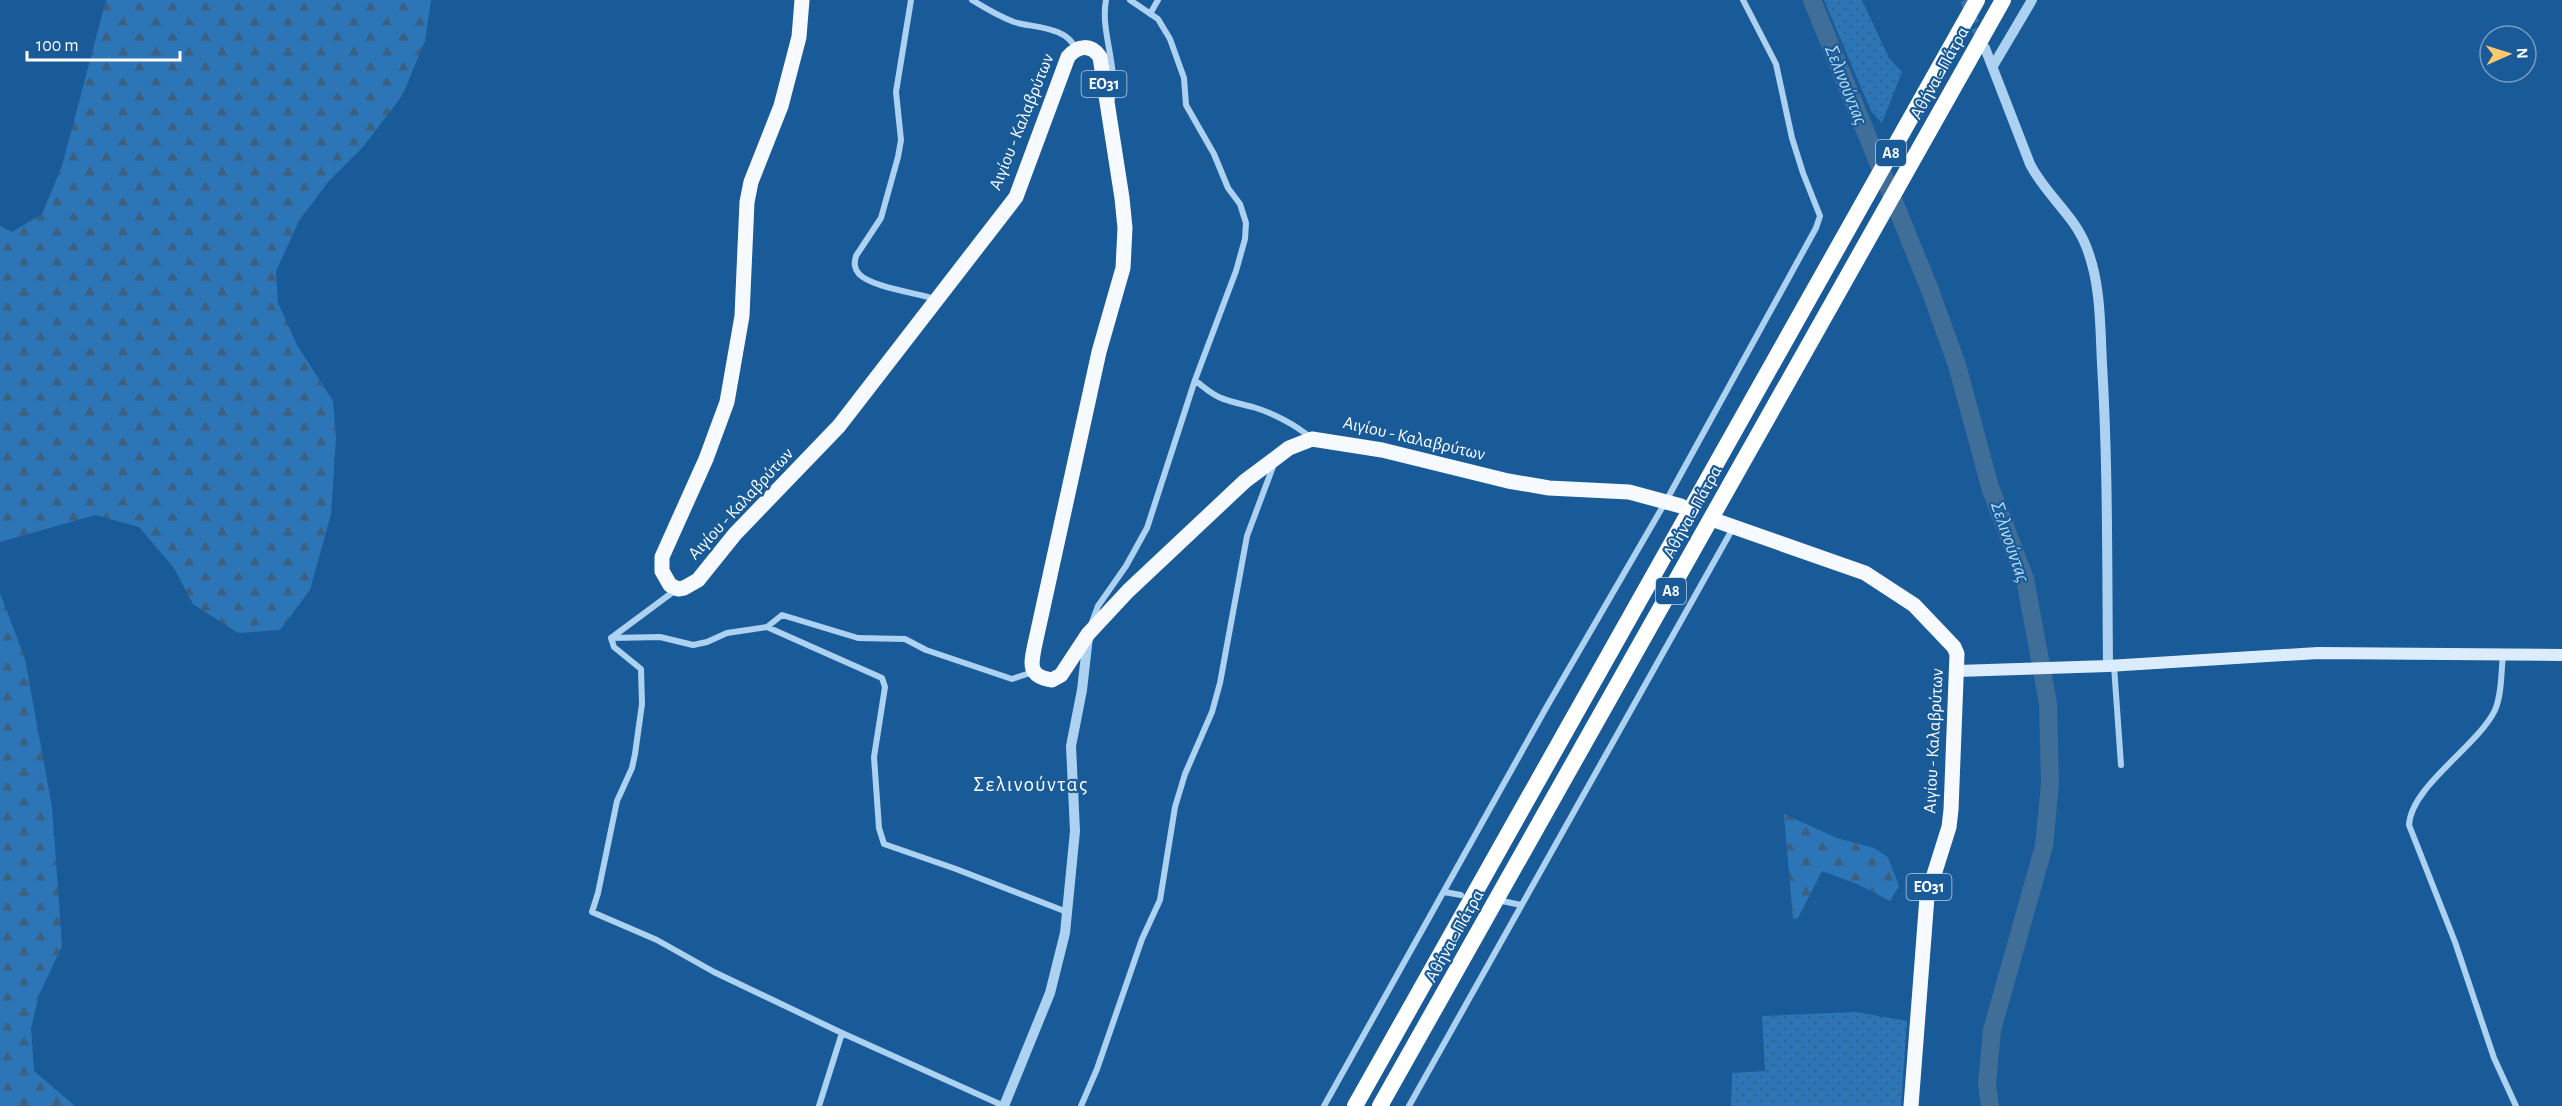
<svg xmlns="http://www.w3.org/2000/svg" width="2562" height="1106" font-family="'Alegreya Sans',sans-serif">
<defs>
<pattern id="grass-dots" width="8" height="8" patternUnits="userSpaceOnUse" patternTransform="scale(1.5)"><rect width="8" height="8" fill="#2c75b6"/><path d="M2 2h.1M6 6h.1" fill="none" stroke="#3c6081" stroke-width="1.8" stroke-linecap="round"/></pattern>
<pattern id="forest-firs" width="22" height="20" patternUnits="userSpaceOnUse" patternTransform="scale(1.5)"><rect width="22" height="20" fill="#2c75b6"/><path d="M5 1l3.5 6h-7zM16 11l3.5 6h-7z" fill="#3c6081"/></pattern>
</defs>
<rect width="100%" height="100%" fill="#195b98"/>
<path fill="url(#grass-dots)" d="M1824 0H1862L1889 58 1902 72 1882 123 1871 111Z
M1856 1012 1907 1021 1901 1106H1731L1732 1073 1765 1071 1762 1016Z"/>
<path fill="url(#forest-firs)" d="M106 0H431L425 41 402 96 363 147 328 182 299 221 276 271 278 303 297 345 333 401 336 438 331 514 310 590 280 630 238 633 193 604 174 568 139 527 95 515 0 542V226L12 232 42 214 62 166Z
M0 593 25 659 52 807 60 917 62 946 39 995 31 1028 34 1071 75 1106H0Z
M1784 814 1837 838 1874 848 1888 857 1899 886 1890 901 1857 884 1822 871 1798 918 1793 919Z"/>
<g fill="none" stroke-linecap="round" stroke-linejoin="round">
<path stroke="#3f6e99" stroke-width="18" d="M1812 0 1930 290 1957 365 1990 487 2025 579 2048 703 2050 784 2044 846 1992 1030 1987 1085 1990 1106"/>
<path stroke="#3c74a7" stroke-width="10" stroke-dasharray="10 5" stroke-linecap="butt" d="M1965 0 1982 42"/>
<path stroke="#add1f1" stroke-width="6" d="M911 0 896 92 901 140 898 157 881 218 856 256C854 263 854 268 859 274 871 287 917 293 935 299
M972 0C985 8 998 16 1014 22 1034 28 1066 26 1076 49
M1106 0C1100 31 1118 65 1112 99
M1150 14 1158 0
M1195 380C1219 401 1225 400 1253 407 1273 413 1296 425 1311 438
M677 589 611 638 614 647 641 669 642 704 635 754 632 768 617 801 598 893 592 912 657 940 714 972 842 1033 1004 1106
M1092 622 1098 606 1126 566 1147 528 1195 380 1236 271 1245 239 1246 223 1240 204 1228 188 1214 154 1186 105 1184 78 1170 39 1158 19 1130 0
M767 627 782 615 858 638 905 639 926 650 1012 679 1033 672
M611 638 660 637 693 645 707 642 727 633 767 627 882 678 885 687 874 757 879 828 884 844 956 869 1067 912
M2503 655C2501 672 2502 694 2495 710 2478 746 2411 786 2409 825L2455 942 2494 1058 2516 1106
M2114 666 2121 765
M1444 892 1461 895
M1502 901 1521 905
M819 1106 842 1033
M1081 1106 1097 1069 1142 939 1160 900 1175 807 1185 774 1212 712 1220 683 1247 536 1274 464
M1324 1106 1546 708 1666 501 1816 228 1820 216 1803 173 1792 138 1776 64 1743 0
M1409 1106 1733 528"/>
<path stroke="#add1f1" stroke-width="10" d="M1985 48 2030 164C2045 194 2074 215 2086 246 2101 283 2100 325 2102 364 2108 464 2107 566 2108 666
M1993 66 2032 0
M1004 1106 1050 993 1065 933 1075 831 1071 746 1082 690 1088 637"/>
<path stroke="#dbecfc" stroke-width="12" d="M1957 671 2108 666 2318 653 2562 655"/>
<path stroke="#f6faff" stroke-width="15" d="M802 0 799 37 781 106 751 182 747 202 742 316 727 402 706 459 662 557V571L670 585 678 589 684 588 698 580 735 534 839 426 1016 197 1068 57C1078 45 1091 44 1100 57L1122 198 1125 228 1123 268 1099 352 1035 644C1031 664 1027 676 1052 680L1061 675 1088 634 1128 591 1245 481 1289 448 1312 439 1382 450 1508 481 1549 488 1629 492 1681 506
M1717 521 1865 573 1914 605 1954 647 1957 654 1951 810 1949 827 1927 897 1911 1106"/>
<path stroke="#fff" stroke-width="16" d="M1355 1106 1977 0
M1380 1106 2003 0"/>
</g>
<g text-anchor="middle" dominant-baseline="central" stroke-width="4.5" stroke-linejoin="round" paint-order="stroke">
<g fill="#195b98" stroke="#bacee0" stroke-width="1.5">
<rect x="1081.5" y="71" width="45" height="26" rx="4.5"/>
<rect x="1876" y="140" width="30" height="26" rx="4.5"/>
<rect x="1656" y="578" width="30" height="26" rx="4.5"/>
<rect x="1906.5" y="874" width="45" height="26" rx="4.5"/>
</g>
<g font-size="16" font-weight="bold" fill="#fff">
<text x="1104" y="84">ΕΟ31</text>
<text x="1891" y="153">Α8</text>
<text x="1671" y="591">Α8</text>
<text x="1929" y="887">ΕΟ31</text>
</g>
<g font-size="18" fill="#fff" stroke="#195b98">
<text transform="translate(1940 73) rotate(-61)">Αθήνα - Πάτρα</text>
<text transform="translate(1022 122) rotate(-68)">Αιγίου - Καλαβρύτων</text>
<text transform="translate(1414 439) rotate(13)">Αιγίου - Καλαβρύτων</text>
<text transform="translate(741 504) rotate(-47)">Αιγίου - Καλαβρύτων</text>
<text transform="translate(1693 512) rotate(-61)">Αθήνα - Πάτρα</text>
<text transform="translate(1934 741) rotate(-87)">Αιγίου - Καλαβρύτων</text>
<text transform="translate(1455 936) rotate(-61)">Αθήνα - Πάτρα</text>
</g>
<g font-size="20" font-style="italic" fill="#b9dbf7" stroke="#195b98">
<text transform="translate(1846 85) rotate(68)">Σελινούντας</text>
<text transform="translate(2010 542) rotate(71)">Σελινούντας</text>
</g>
<g font-size="21" letter-spacing="1.5" fill="#fff" stroke="#195b98">
<text x="1031" y="784">Σελινούντας</text>
</g>
</g>
<g transform="translate(2508 54) rotate(87)"><circle r="28" fill="#195b98" stroke="#759dc1" stroke-width="1.5"/>
<path d="M0-4.5L10 22L0 15L-10 22Z" fill="#ffc96c"/>
<text y="-9" font-size="16" font-weight="bold" text-anchor="middle" fill="#ffffff">N</text>
</g>
<path d="M27 51v9h153v-9" fill="none" stroke="#ffffff" stroke-width="3"/>
<text x="36" y="51" font-size="18" fill="#ffffff" stroke="#195b98" stroke-width="4.5" paint-order="stroke">100 m</text>
</svg>
